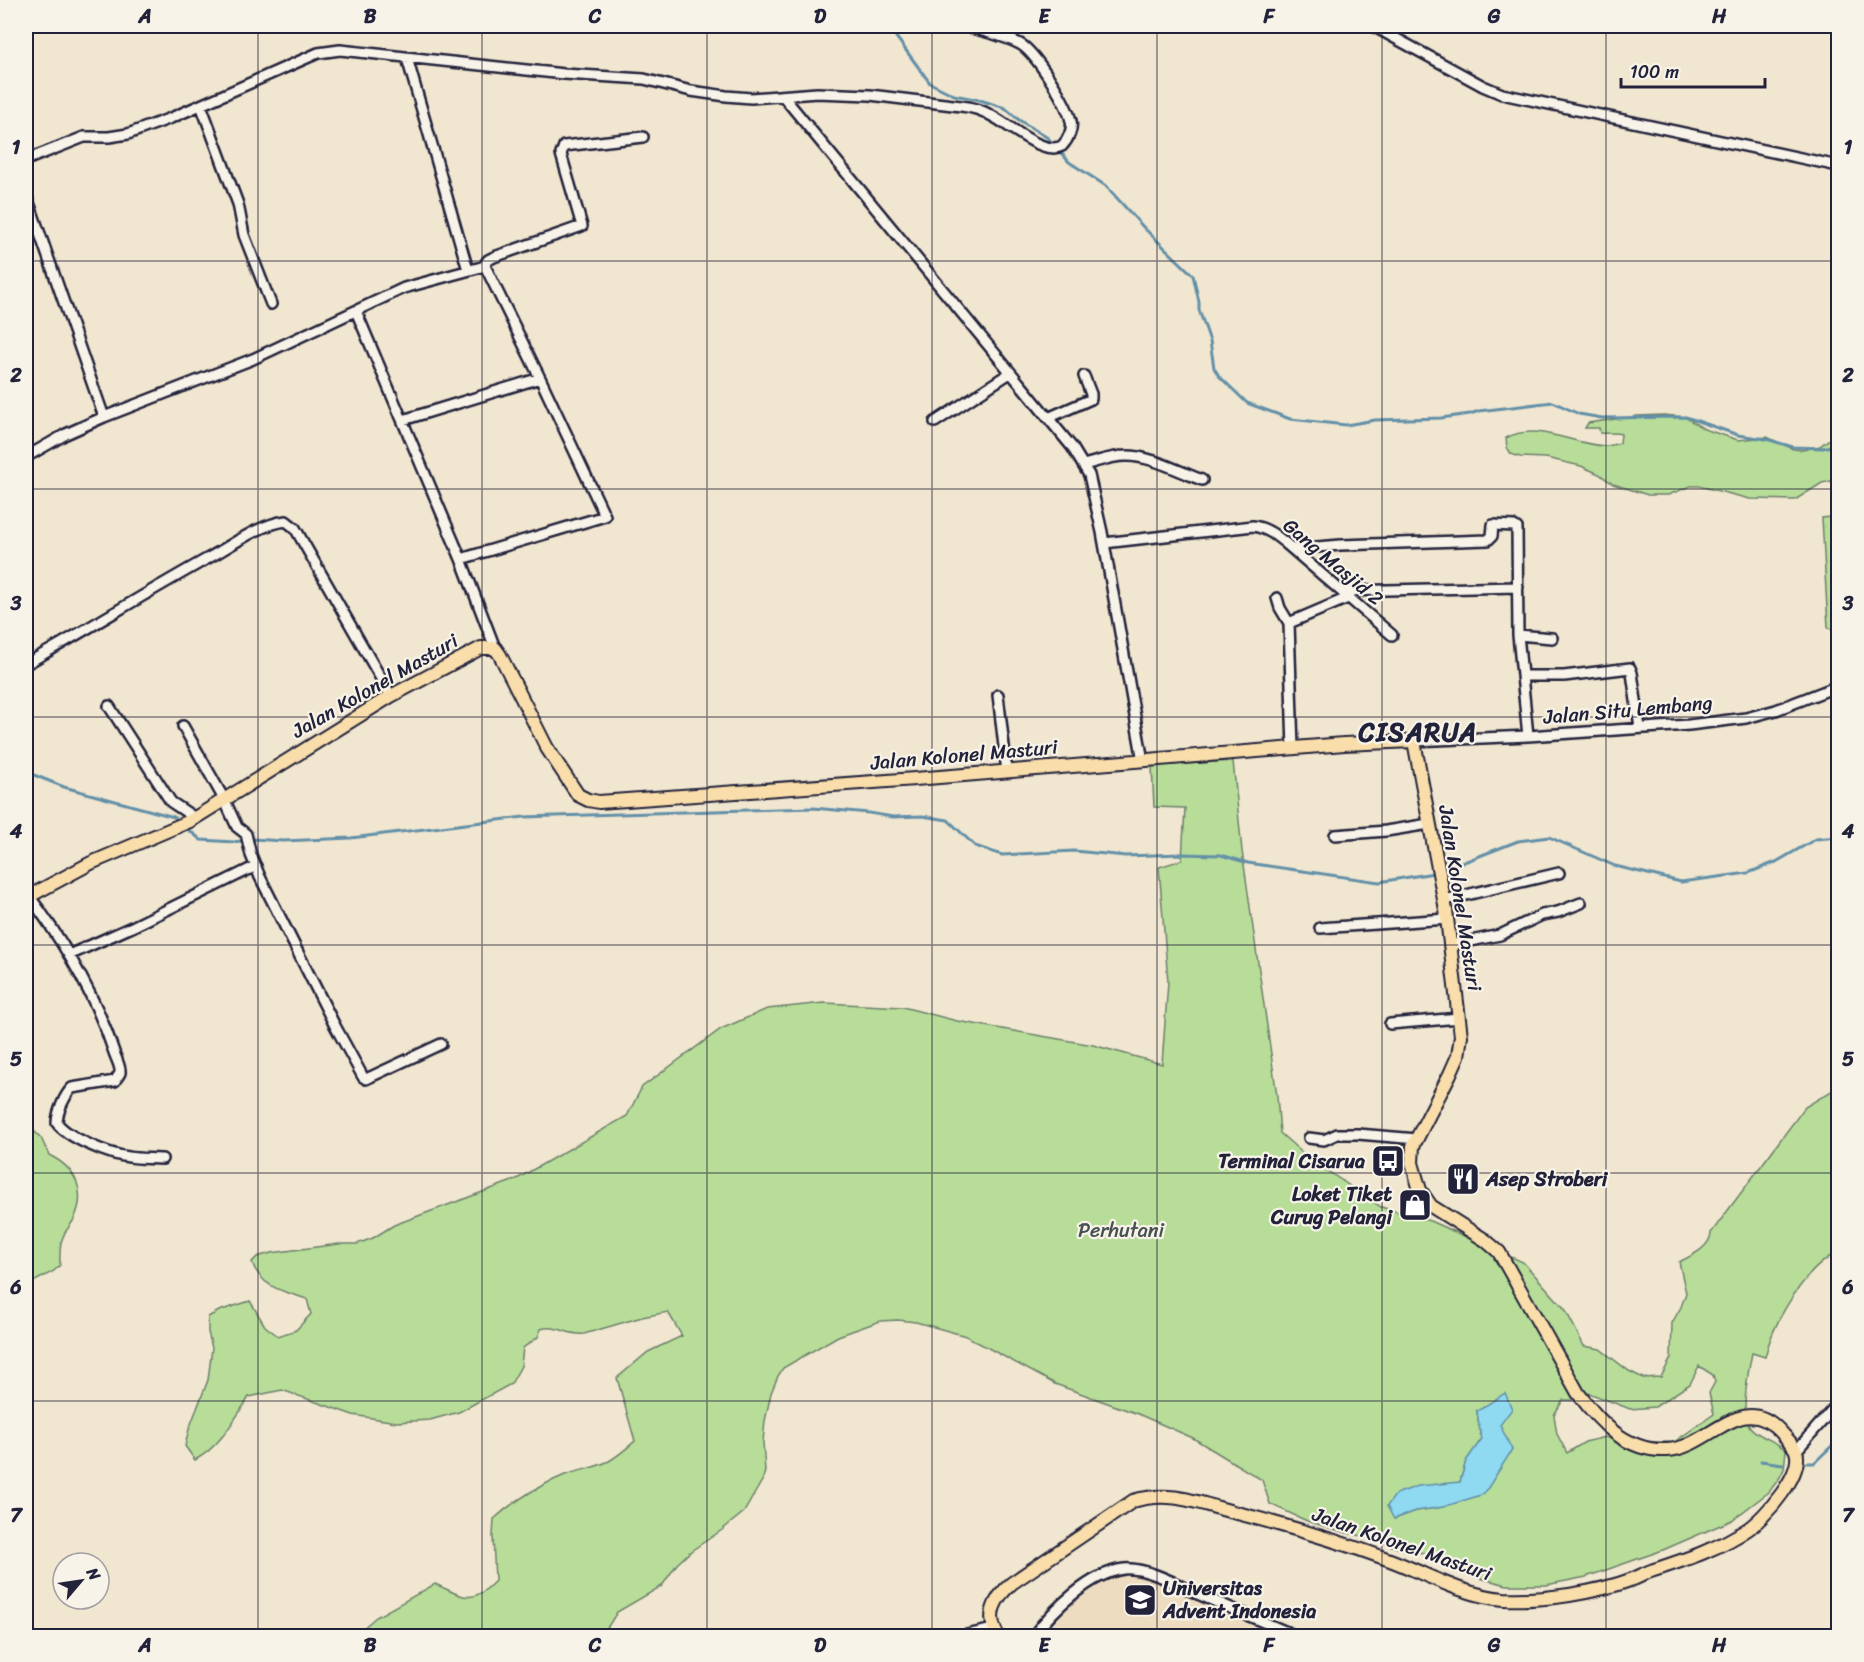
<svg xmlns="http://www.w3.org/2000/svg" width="1864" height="1662" font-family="Sriracha,sans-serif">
<rect width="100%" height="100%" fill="#f1e6d0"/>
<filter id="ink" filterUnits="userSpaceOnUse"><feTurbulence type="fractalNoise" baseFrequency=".0167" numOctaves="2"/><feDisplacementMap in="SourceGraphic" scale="12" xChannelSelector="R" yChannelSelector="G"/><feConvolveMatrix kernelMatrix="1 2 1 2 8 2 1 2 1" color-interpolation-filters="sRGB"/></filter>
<g filter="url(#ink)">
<path fill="#eddcbf" d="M1122 1575 1139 1576 1190 1593 1290 1636H1041L1046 1627 1061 1610 1104 1581Z"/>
<path fill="#b7dd99" stroke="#6c806a" stroke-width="1.5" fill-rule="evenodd" d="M1664 415 1685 417 1704 429 1738 440 1767 437 1793 449 1803 450 1820 446 1828 440 1838 441V484L1831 481 1822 483 1795 500 1750 499 1699 486H1691L1668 495H1648L1613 484 1599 474 1581 466 1546 458 1520 457 1511 454 1507 447 1506 438C1537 421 1573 445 1605 446 1610 446 1615 444 1620 443L1621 434C1614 432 1607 434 1600 433L1599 428H1585L1588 423 1637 416Z
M1838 516V638L1836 633 1828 627 1822 518Z
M1233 761 1242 851 1277 1096 1280 1133 1307 1157 1381 1207 1430 1221 1523 1262 1565 1309 1584 1346 1600 1349 1629 1371 1643 1378 1661 1377 1671 1358 1672 1323 1681 1307 1686 1293 1679 1262C1691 1256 1710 1248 1711 1233L1805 1107 1838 1087V1252C1805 1268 1773 1322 1765 1357L1752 1353C1749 1368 1739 1415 1750 1427 1758 1437 1775 1440 1786 1450L1784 1469 1780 1477 1769 1492 1732 1520 1663 1550 1586 1577 1546 1585H1507L1464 1574 1445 1566 1429 1554 1400 1549 1372 1538 1347 1533 1307 1521 1270 1504 1262 1480 1193 1438 1138 1414 1055 1384 966 1336 916 1322 898 1320 880 1321 838 1336 783 1368 778 1376 771 1393 765 1421 763 1442 765 1471 763 1479 744 1512 722 1530 691 1551 677 1564 662 1586 617 1612 602 1636H354L376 1617 435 1584C461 1595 471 1607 495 1581L493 1536 494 1519C514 1501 540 1485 565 1475 580 1470 595 1468 609 1461 618 1456 627 1448 635 1441L617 1378 648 1352 682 1336 668 1312 642 1317 584 1334C569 1336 556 1324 541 1329L538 1337 523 1348 521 1366 511 1384 459 1412 430 1420 396 1422 353 1415 282 1390 249 1397C235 1419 219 1448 195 1460L185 1446 189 1429 208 1380 212 1348 208 1332V1317L219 1311 250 1301 265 1326 278 1336 296 1330 311 1314 307 1299C285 1292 261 1288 252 1262L257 1257 271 1253 339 1244H357L373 1238 394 1225 515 1180 627 1116 642 1087 721 1029 767 1009 824 1003 903 1007 957 1021 1093 1045 1162 1064 1168 982 1159 867 1182 860 1185 808 1154 807 1152 766ZM1699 1366 1713 1375 1715 1382 1709 1393 1714 1414 1674 1442H1620L1605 1437 1585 1442 1567 1453 1557 1434 1554 1415 1563 1400H1572L1589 1393 1630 1409 1655 1407 1690 1384ZM1477 1411 1512 1450 1443 1507 1416 1511 1394 1519 1460 1482 1466 1461 1481 1440Z
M26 1123 41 1138 49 1155C76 1168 88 1192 73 1221 70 1226 65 1231 63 1237 59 1245 60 1256 60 1265L54 1271 26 1286Z"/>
<path fill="#8fd9f1" stroke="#6390a8" stroke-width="1.5" d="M1505 1393 1512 1409 1500 1425 1512 1450 1484 1494 1443 1507 1416 1511 1394 1519 1387 1506 1396 1494 1418 1486 1460 1482 1466 1461 1481 1440 1477 1411Z"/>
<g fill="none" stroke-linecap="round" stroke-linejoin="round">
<path stroke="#6390a8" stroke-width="3" d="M888 26 930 83 954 95 980 100 1005 108 1019 120 1048 138 1054 145
M1059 150 1069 162 1106 186 1145 229 1193 275 1199 302V310L1210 341 1214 368 1219 376 1247 403 1290 419 1346 425 1375 420 1441 418 1470 414 1479 411 1553 402 1579 414 1602 418 1686 417 1738 435 1766 439 1793 447 1823 448 1838 444
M26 769 34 775 64 787 174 817 179 822
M184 826 201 840 234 842 253 839 283 841 351 838 524 817 813 808 869 813 893 817 922 816 948 820 975 846 1002 855 1074 851 1126 856 1181 854 1221 855 1248 863 1379 882 1434 873
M1441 871 1518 841 1549 837 1615 866 1681 882 1748 873 1776 862 1816 839 1838 837
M1761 1461 1783 1464
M1806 1463H1814L1838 1440"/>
<defs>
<path id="minor" d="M1373 26 1483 86 1502 94 1838 166
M407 58 468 270
M783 96 1072 447 1089 475 1102 532 1143 761
M201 105 238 204 244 235 271 304
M26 160 84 137H109L128 134 171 118 318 53 340 50 564 74 644 79 691 91 726 96 751 98 817 93 870 95 961 106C972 107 982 110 992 116 1010 125 1043 156 1062 146 1068 140 1073 129 1071 121 1067 103 1035 52 1020 44 1003 35 984 32 966 26
M26 194 104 417
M484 266 488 260 494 257 582 226 561 154 564 146 643 137
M356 311 461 559 495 648
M1048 418 1091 399V394L1084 376
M935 422 1010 373
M26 457 66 434 104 417 253 359 404 288 485 266 540 378 403 420
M1083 465C1097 462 1111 456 1125 456 1150 455 1180 472 1202 480
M1104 543 1253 526C1268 528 1278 537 1290 547L1392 635
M1293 549 1341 545 1488 540 1492 536 1493 525 1514 526 1517 528 1518 635
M461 559 605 516 540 378
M1343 591 1518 587
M1277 598 1280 608 1289 623 1293 749
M1289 623 1350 597
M26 664C88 629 149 591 212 556 235 543 261 524 286 521L295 528 391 696
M1523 676H1564L1630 668 1632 673 1640 728
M998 695 1007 772
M109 706 171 802 195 818
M183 726 225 801 237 827 246 834 251 855 260 877 334 1024 363 1077 366 1079 441 1044
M1528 736 1518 635 1552 638
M1414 741 1528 736 1689 725 1746 718 1776 710 1838 686
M1335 835 1386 831 1429 824
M27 893C64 942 96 997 115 1055 117 1060 121 1068 120 1073 120 1074 115 1080 115 1081L72 1088C65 1095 57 1112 57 1123 68 1138 110 1155 129 1157 139 1159 151 1158 162 1159
M1445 900 1559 873
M1320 928 1447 919
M1451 945 1500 935 1542 915 1558 912 1581 903
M69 955 134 926 256 866
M1390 1024 1459 1018
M1309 1138 1324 1140 1337 1134H1358L1417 1139
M1796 1451 1838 1403
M962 1636 994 1629
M1033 1636C1053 1610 1090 1573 1124 1569 1146 1567 1179 1585 1198 1594 1231 1608 1263 1622 1296 1636"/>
<path id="major" d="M26 898 91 863 190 821 391 696 481 648H495L500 655 547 748 578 795 588 800 599 802 915 779 1344 744 1414 741 1446 910 1461 1036 1458 1056 1450 1074 1413 1146 1412 1163 1420 1190 1431 1206 1485 1240 1499 1252 1578 1393C1600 1423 1627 1452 1667 1450 1708 1449 1741 1389 1780 1431 1785 1437 1793 1444 1796 1451 1804 1474 1765 1517 1748 1529 1719 1549 1684 1560 1651 1571 1645 1573 1639 1577 1633 1579 1596 1593 1543 1601 1504 1599 1464 1596 1427 1574 1390 1560 1341 1542 1291 1527 1241 1514 1202 1505 1173 1489 1133 1501L1012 1583C995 1598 985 1615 998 1636"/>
</defs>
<use href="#minor" stroke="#22223b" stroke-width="14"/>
<use href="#major" stroke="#22223b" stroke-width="16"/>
<use href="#minor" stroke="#f7f3e8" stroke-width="9"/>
<use href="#major" stroke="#f9deab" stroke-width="12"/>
</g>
</g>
<path fill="none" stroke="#22223b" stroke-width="1.5" stroke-opacity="0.55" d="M258 26V1636M482 26V1636M707 26V1636M932 26V1636M1157 26V1636M1382 26V1636M1606 26V1636M26 261H1838M26 489H1838M26 717H1838M26 945H1838M26 1173H1838M26 1401H1838"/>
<defs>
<symbol id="bus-square" viewBox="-11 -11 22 22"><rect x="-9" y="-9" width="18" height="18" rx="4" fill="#22223b" stroke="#f7f3e8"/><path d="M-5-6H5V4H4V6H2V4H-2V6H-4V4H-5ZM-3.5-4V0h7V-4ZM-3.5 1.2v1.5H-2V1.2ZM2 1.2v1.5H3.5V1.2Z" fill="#fff"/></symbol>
<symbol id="restaurant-square" viewBox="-11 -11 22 22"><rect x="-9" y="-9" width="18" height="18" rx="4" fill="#22223b" stroke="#f7f3e8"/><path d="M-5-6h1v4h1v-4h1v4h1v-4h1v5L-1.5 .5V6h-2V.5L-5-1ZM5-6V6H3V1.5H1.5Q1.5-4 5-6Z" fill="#fff"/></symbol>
<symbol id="shop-square" viewBox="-11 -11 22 22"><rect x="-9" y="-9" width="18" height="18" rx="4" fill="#22223b" stroke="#f7f3e8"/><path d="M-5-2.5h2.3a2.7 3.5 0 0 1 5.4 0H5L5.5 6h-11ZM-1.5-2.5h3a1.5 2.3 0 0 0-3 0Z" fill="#fff"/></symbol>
<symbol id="university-square" viewBox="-11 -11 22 22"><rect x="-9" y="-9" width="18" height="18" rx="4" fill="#22223b" stroke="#f7f3e8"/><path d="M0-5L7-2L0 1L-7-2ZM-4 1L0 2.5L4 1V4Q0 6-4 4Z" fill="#fff"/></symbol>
</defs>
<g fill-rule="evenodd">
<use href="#bus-square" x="1369" y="1142" width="38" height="38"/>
<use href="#restaurant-square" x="1444" y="1160" width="38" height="38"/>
<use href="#shop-square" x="1396" y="1186" width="38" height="38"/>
<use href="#university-square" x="1121" y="1581" width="38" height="38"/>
</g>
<g text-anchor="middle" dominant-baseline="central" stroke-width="4.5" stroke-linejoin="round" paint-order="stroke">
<g font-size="20" fill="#22223b" stroke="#f7f3e8">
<text transform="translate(1333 562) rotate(40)">Gang Masjid 2</text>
<text transform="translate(375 686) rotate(-30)">Jalan Kolonel Masturi</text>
<text transform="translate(1628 710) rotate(-5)">Jalan Situ Lembang</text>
<text transform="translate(964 755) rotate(-5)">Jalan Kolonel Masturi</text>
<text transform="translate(1460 898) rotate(81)">Jalan Kolonel Masturi</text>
<text transform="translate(1402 1544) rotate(19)">Jalan Kolonel Masturi</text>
</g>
<g font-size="20" font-weight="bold" fill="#22223b" stroke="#f7f3e8" text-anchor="end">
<text x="1365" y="1161">Terminal Cisarua</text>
<text x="1486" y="1179" text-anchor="start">Asep Stroberi</text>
<text x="1392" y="1194">Loket Tiket<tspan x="1392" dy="23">Curug Pelangi</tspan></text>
<text x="1163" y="1588" text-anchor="start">Universitas<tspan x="1163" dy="23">Advent Indonesia</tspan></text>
</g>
<g font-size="20" fill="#475152" stroke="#f7f3e8">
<text x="1121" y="1230">Perhutani</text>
</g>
<g font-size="26" font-weight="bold" letter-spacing="1.5" fill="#22223b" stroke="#f7f3e8">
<text x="1418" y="732">CISARUA</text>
</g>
</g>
<rect width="1864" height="1662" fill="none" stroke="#f7f3e8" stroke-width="66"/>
<g transform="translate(81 1581) rotate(61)"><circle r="28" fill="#f7f3e8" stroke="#a29fa3" stroke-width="1.5"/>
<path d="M0-4.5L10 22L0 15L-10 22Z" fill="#22223b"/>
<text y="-9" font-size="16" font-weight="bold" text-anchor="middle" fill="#22223b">N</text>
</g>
<path d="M1621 78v9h144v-9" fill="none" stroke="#22223b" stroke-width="3"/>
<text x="1630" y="78" font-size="18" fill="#22223b" stroke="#f7f3e8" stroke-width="4.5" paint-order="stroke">100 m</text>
<rect x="33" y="33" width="1798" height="1596" fill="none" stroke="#22223b" stroke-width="2"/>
<g font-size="20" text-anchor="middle" font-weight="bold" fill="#22223b">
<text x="145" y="23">A</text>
<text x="370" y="23">B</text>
<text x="595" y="23">C</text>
<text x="820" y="23">D</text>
<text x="1044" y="23">E</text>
<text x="1269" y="23">F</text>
<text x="1494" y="23">G</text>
<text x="1719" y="23">H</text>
<text x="16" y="154">1</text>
<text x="1848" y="154">1</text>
<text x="16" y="382">2</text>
<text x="1848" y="382">2</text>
<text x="16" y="610">3</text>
<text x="1848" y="610">3</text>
<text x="16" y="838">4</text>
<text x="1848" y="838">4</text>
<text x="16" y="1066">5</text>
<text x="1848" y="1066">5</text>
<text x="16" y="1294">6</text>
<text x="1848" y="1294">6</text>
<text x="16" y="1522">7</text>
<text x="1848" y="1522">7</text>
<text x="145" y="1652">A</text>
<text x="370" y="1652">B</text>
<text x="595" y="1652">C</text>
<text x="820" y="1652">D</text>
<text x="1044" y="1652">E</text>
<text x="1269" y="1652">F</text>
<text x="1494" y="1652">G</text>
<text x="1719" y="1652">H</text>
</g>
</svg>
